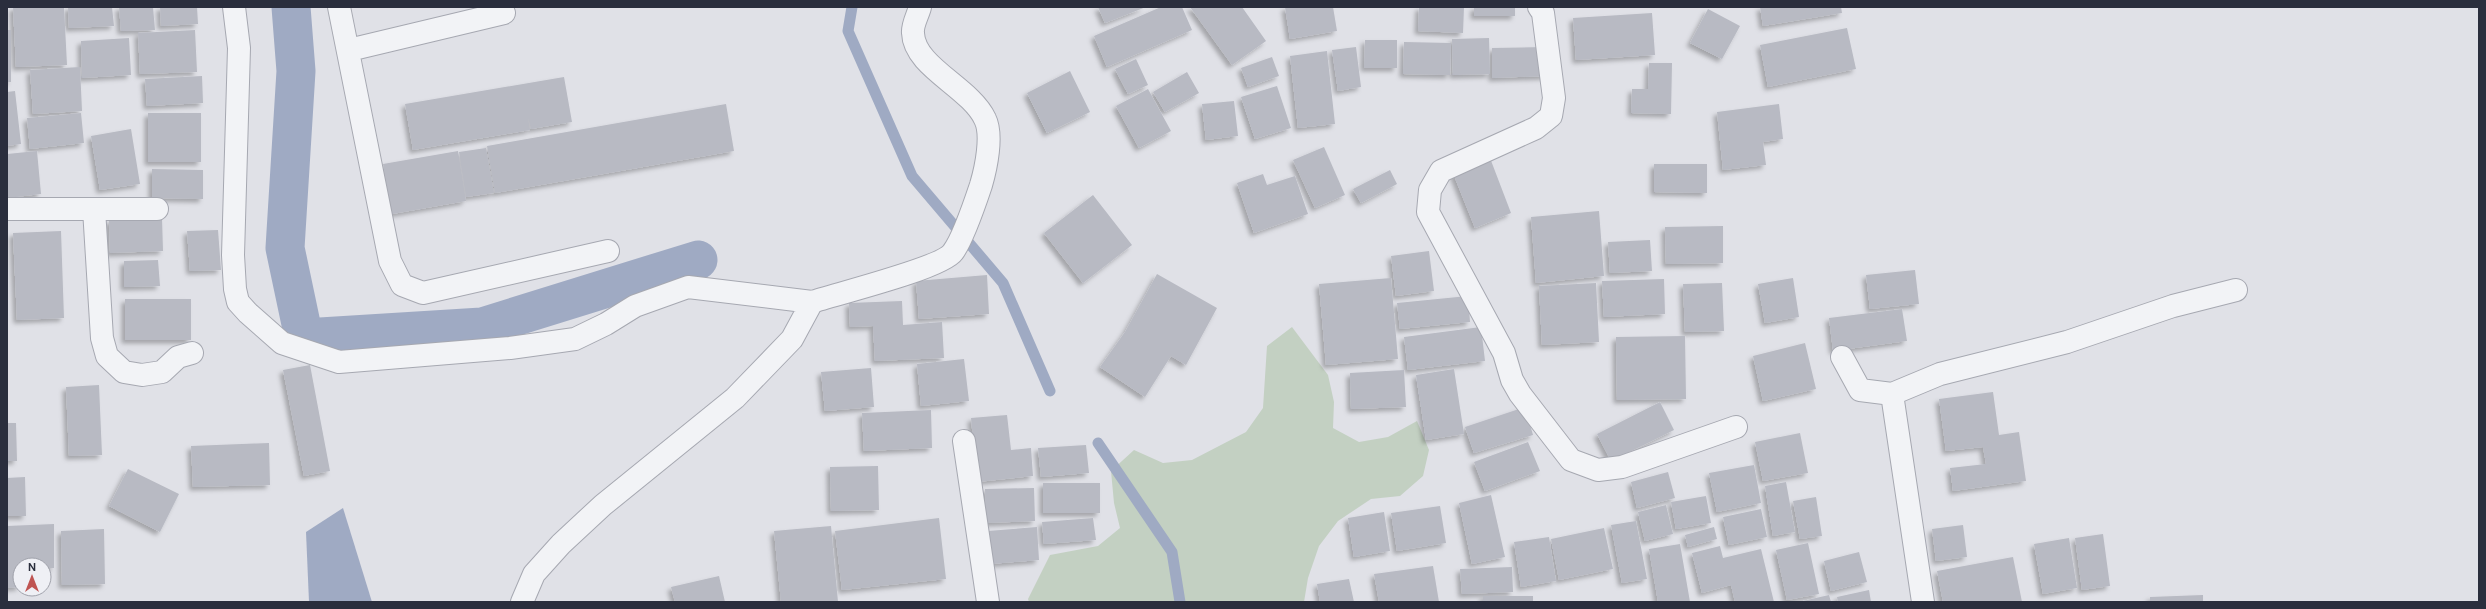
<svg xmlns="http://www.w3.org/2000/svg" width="2486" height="609" font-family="'DM Sans',sans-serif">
<defs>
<filter id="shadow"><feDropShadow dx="-3.5" dy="3.5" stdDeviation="2" flood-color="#0004"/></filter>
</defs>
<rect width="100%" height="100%" fill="#e0e1e7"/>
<path fill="#c3d0c2" d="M1292 327 1328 375 1334 402 1333 428 1359 442 1388 437 1417 421 1429 450 1423 476 1400 496 1371 499 1338 521 1319 546 1308 578 1304 602H1029L1028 599 1050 555 1098 546 1120 528 1114 503 1111 471 1134 450 1163 463 1192 460 1246 432 1263 408 1267 346Z"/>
<path fill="#9faac3" d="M343 508 372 602H309L306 532Z"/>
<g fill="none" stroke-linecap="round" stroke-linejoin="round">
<path stroke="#9faac3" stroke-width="11" d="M852 7 848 31 912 176 1003 283 1050 391
M1098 443 1172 552 1180 602"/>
<path stroke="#9faac3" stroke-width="39" d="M291 7 296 71 285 248 304 338 482 327 698 260"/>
</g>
<path fill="#b8bac3" filter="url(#shadow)" d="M13 7H64L67 65 16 67Z
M68 7H112L114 26 69 28Z
M119 7H153L155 30 121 31Z
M160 7H197L198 24 161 26Z
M1098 7H1146L1105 23Z
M1161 7H1182L1192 30 1107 67 1094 36Z
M1190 7H1242L1266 41 1232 65Z
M1285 7H1333L1337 31 1290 39Z
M1419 7H1464L1463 33 1418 31Z
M1474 7H1515V16H1474Z
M1760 7H1841L1842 13 1763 26Z
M1708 9 1740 26 1722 59 1690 43Z
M1652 13 1655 55 1576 60 1573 18Z
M1847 28 1856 69 1768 87 1760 45Z
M7 30H11V82H7Z
M195 30 197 72 140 74 138 33Z
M129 38 131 75 82 78 81 41Z
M1489 38 1490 74 1453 75 1452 39Z
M1365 40H1397V68H1364Z
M1404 42 1451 43 1450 75 1403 74Z
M1356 47 1361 87 1338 91 1332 50Z
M1546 47V76L1492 78V48Z
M1327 51 1335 124 1298 128 1290 56Z
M1272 57 1279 76 1248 87 1241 68Z
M1136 59 1148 85 1128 94 1115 69Z
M1649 63H1672L1671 114 1631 113 1632 89H1648Z
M80 67 82 111 33 114 30 70Z
M1070 71 1090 112 1047 133 1027 93Z
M1187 72 1199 93 1165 112 1153 92Z
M202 76 203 103 147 106 145 79Z
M564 77 572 122 531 129 528 118 530 130 413 150 405 104Z
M1277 86 1291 128 1255 139 1241 97Z
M1148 89 1171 131 1139 148 1116 106Z
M15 91 21 144 7 146V92Z
M1234 101 1238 136 1206 140 1202 104Z
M726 104 734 151 495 193 487 146Z
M1779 104 1783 139 1763 142 1766 165 1723 170 1717 112Z
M81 113 84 143 30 149 27 118Z
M148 113H201V162H148Z
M131 129 140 184 100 190 91 136Z
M1324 147 1345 195 1315 208 1293 160Z
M486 148 494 193 466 197 459 152Z
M37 151 41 194 7 198V154Z
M458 151 466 201 392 214 383 164Z
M1490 158 1511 213 1475 228 1453 173Z
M1654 164H1707V193L1654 192Z
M152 169 203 170V199L152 198Z
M1390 170 1397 184 1361 203 1353 189Z
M1263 174 1267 185 1295 176 1308 214 1254 233 1237 183Z
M1093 195 1132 245 1083 283 1044 233Z
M1599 211 1604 276 1536 283 1531 217Z
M162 218 163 251 110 253 109 220Z
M1723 226V263L1666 264 1665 227Z
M218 230 221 270 190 271 187 231Z
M61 231 64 318 17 320 13 233Z
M1650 240 1652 271 1610 273 1608 242Z
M1429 251 1434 291 1396 296 1391 256Z
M158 260 160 286 124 287V261Z
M1915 270 1919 304 1870 309 1866 275Z
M1157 274 1217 308 1186 365 1171 356 1145 397 1100 367 1125 332Z
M987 275 989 314 919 319 916 281Z
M1391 278 1398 359 1326 365 1319 284Z
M1793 278 1799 317 1765 323 1758 284Z
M1664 279 1665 314 1604 317 1602 281Z
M1596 283 1599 342 1542 345 1539 286Z
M1722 283 1724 331 1685 332 1683 284Z
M1468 296 1470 322 1400 329 1397 303Z
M125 299H191V340H125Z
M902 301 903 325 942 322 944 358 875 361 873 326 850 327 849 303Z
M1902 309 1907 341 1833 351 1829 318Z
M1481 327 1485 361 1408 370 1404 337Z
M1685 336 1686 399 1617 400 1616 337Z
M1805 343 1816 389 1763 401 1753 356Z
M964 359 969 401 921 406 917 364Z
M310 365 330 471 304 476 283 370Z
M871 368 874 407 825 411 821 372Z
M1454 369 1464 434 1426 440 1416 375Z
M1404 370 1406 407 1351 409 1350 373Z
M99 385 102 455 69 456 66 387Z
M1993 392 1999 435 2019 432 2026 481 1953 491 1950 468 1986 464 1983 447 1946 451 1939 399Z
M1660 402 1674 430 1611 461 1597 434Z
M1525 407 1533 435 1474 453 1465 427Z
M931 410 932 448 864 451 862 413Z
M1007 415 1011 450 1031 448 1033 476 977 482 971 418Z
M7 423H16L17 461H7Z
M1800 433 1808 473 1763 481 1755 442Z
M1528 442 1540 471 1485 491 1474 462Z
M269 443 270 485 193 487 191 446Z
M1086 445 1089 473 1041 477 1038 448Z
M1754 465 1761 503 1717 512 1709 473Z
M878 466 879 510 831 511 830 467Z
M128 469 179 494 160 532 109 506Z
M1668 472 1675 498 1637 508 1631 482Z
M25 477 26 516H7V478Z
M1786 482 1795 532 1773 536 1765 486Z
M1043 483H1100V513H1043Z
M1034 488 1035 521 986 523 985 489Z
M1491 495 1505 557 1472 564 1459 503Z
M1706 496 1711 523 1676 529 1671 502Z
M1816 497 1822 536 1800 539 1793 501Z
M1666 505 1673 534 1645 541 1638 512Z
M1440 506 1446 543 1397 551 1391 513Z
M1761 509 1767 537 1729 545 1723 517Z
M1384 512 1390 551 1354 557 1348 518Z
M939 518 946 579 842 590 835 531Z
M1093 518 1096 540 1044 544 1042 522Z
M1636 521 1647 579 1622 583 1611 525Z
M54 524V568H44V565H20V587L7 588V526Z
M1963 525 1967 557 1936 561 1932 529Z
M831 526 838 602H781L774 531Z
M1037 527 1039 560 990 564 988 531Z
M1714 527 1717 539 1688 547 1685 535Z
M1604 528 1613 569 1559 580 1551 539Z
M104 529 105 584 62 585 61 531Z
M2103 534 2110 586 2082 590 2075 538Z
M1549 537 1556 581 1521 587 1514 542Z
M2069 538 2077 588 2043 594 2034 544Z
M1808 543 1819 594 1787 600 1776 550Z
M1680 544 1690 602H1658L1649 549Z
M1720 546 1723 558 1761 549 1774 602H1735L1731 585 1702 593 1692 553Z
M1859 552 1867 582 1831 591 1824 561Z
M2013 557 2022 602H1943L1937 571Z
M1433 566 1439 602H1379L1374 574Z
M1512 567 1513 592 1462 594 1460 569Z
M719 576 725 602H675L671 587Z
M1349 579 1354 602H1320L1317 584Z
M1869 590 1871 602H1838L1837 597Z
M1829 595 1831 602H1803V601Z
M2203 595V602H2150V597Z
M1483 596H1533V602H1483Z"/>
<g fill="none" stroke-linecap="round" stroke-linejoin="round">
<defs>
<path id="minor" d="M234 7 239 48 233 255 235 289 238 302 248 313 282 343 339 362 510 348 575 339 606 324 635 306 688 287 812 302
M339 7 390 261 402 285 423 293 608 251
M1539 7 1543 13 1554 98 1551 116 1536 128 1441 171 1430 190 1428 212 1504 353 1512 380 1520 394 1571 460 1598 470 1622 467 1736 427
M349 50 504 13
M7 209H157
M94 209 102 338 107 356 124 372 142 375 162 372 178 357 192 353
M1842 357 1860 390 1892 394 1940 374 2067 342 2173 306 2236 290
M1892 394 1923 602
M964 441 988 602
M522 602 534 574 561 544 603 505 735 398 792 339 812 302C836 294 942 268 953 252 962 240 976 200 981 185 986 168 993 135 985 119 970 87 914 67 913 33 912 25 918 15 920 7"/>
</defs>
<use href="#minor" stroke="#a6a8b1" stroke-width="24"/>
<use href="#minor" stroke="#f2f3f6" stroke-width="22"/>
</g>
<rect width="2486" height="609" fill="none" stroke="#2a2e3d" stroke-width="16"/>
<g transform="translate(32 577)"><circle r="19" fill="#eff0f5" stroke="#a0a2ab"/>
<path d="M0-3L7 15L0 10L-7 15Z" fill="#bf5452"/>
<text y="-6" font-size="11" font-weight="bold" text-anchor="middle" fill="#2a2e3d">N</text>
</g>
</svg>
